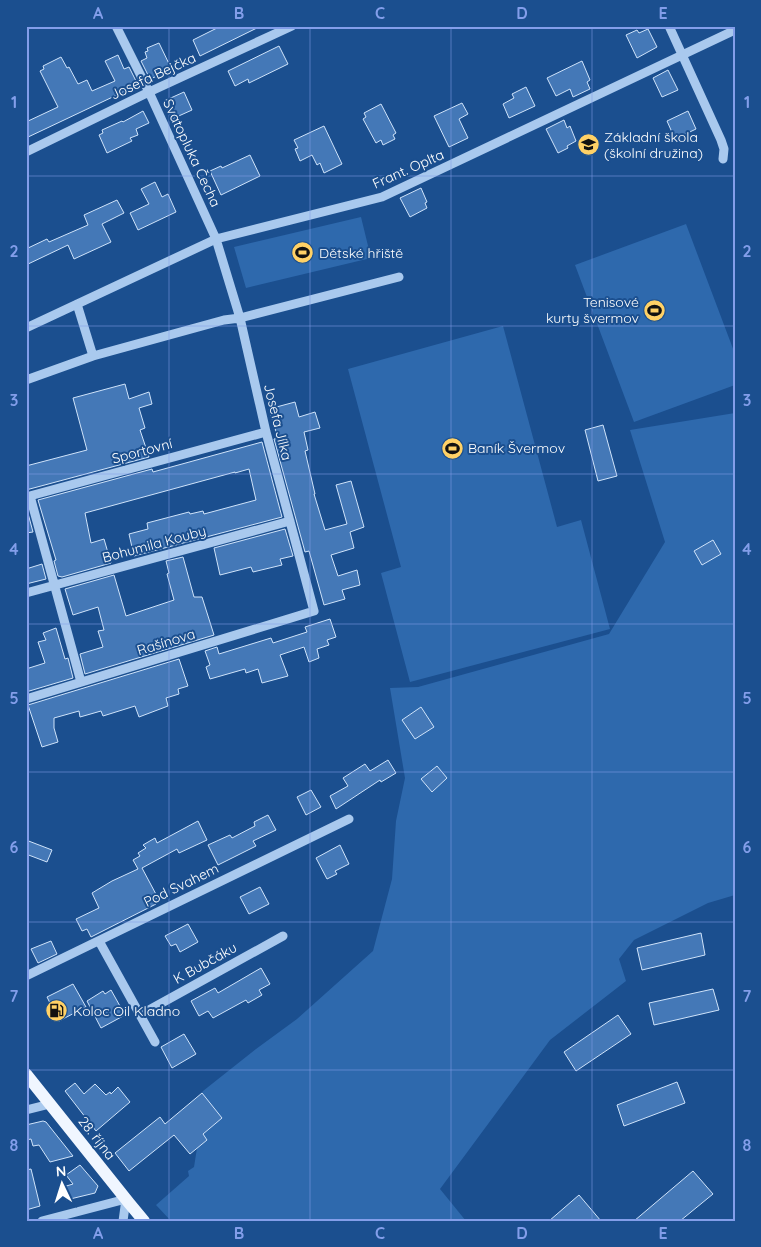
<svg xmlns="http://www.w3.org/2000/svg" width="761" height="1247" font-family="Quicksand,sans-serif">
<rect width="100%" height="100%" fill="#1b4f8f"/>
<path fill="#2e69ad" d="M361 217 371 258 246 288 234 247Z
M686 224 735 354V385L634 422 575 265Z
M503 326 557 527 581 520 610 629 410 682 381 573 401 567 348 369Z
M735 413V895L708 903 634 940 619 959 626 981 550 1040 440 1189 466 1221H171L156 1205 189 1176 188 1171 194 1167 197 1148 207 1140 202 1134 221 1119 201 1094 203 1091 256 1049 297 1019 373 951 392 879 396 821 405 778 390 688 418 687 609 634 665 542 630 430Z"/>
<path fill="#4478b7" stroke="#cfe3fa" d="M221 26H261L200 56 193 40Z
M648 29 657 47 637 58 626 35 637 30 639 33Z
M159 43 172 70 150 79 141 61 147 58 145 52 148 51 147 48Z
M279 46 288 64 249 83 248 79 235 86 228 71Z
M118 55 124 69 129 67 138 85 26 138V122L58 107 40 71 44 69 43 66 61 57 67 68 69 67 78 84 87 80 92 91 115 81 105 61Z
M582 61 590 80 587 82 590 89 573 97 570 89 556 96 547 78Z
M668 70 678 90 662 97 653 78Z
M526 87 535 106 509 118 503 104 514 98 512 94Z
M184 92 192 110 172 119 164 101Z
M462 103 468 114 459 119 468 138 449 147 434 116Z
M381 104 396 133 393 135 395 139 383 145 381 140 376 143 363 119 366 117 364 113Z
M143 111 149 123 136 129 138 135 130 138 132 141 107 153 99 135 103 133 102 130 122 121 123 122Z
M688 111 696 129 675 139 667 121Z
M564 120 567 128 570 126 576 141 567 146 568 148 558 153 546 129Z
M324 126 342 164 324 173 320 163 317 165 312 155 300 161 295 149 298 148 294 140Z
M250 155 260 176 221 195 210 171 221 166 222 168Z
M155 182 162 197 168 194 176 212 138 230 130 213 149 204 141 189Z
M421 188 427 202 425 203 427 208 410 217 400 198Z
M117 200 124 213 102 224 111 242 74 259 68 245 26 265V249L47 239 49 242 88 225 84 215Z
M125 384 129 399 149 392 152 404 139 408 145 428 140 430 149 457 26 490V466L87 450 73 398Z
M295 402 299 417 315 412 320 428 304 432 308 450 305 451 315 494H314L325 530 347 524 336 485 351 481 364 527 350 532 354 548 331 555 338 576 357 570 360 585 342 590 345 599 324 605 309 551 305 552 274 439 278 438 269 409Z
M603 425 617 476 598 481 585 430Z
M262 442 282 517 134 556 129 534 148 529 147 523 189 512 190 514 203 511 204 514 256 500 249 469 235 473V472L85 513 91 543 104 539 111 563 62 577 58 576 54 561 56 560 38 500 152 469 153 472Z
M26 506 33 532 26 533Z
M285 529 293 556 280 559 282 565 253 572 251 567 220 575 214 548Z
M713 540 721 554 702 565 694 551Z
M183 557 194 597H202L214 635 85 674 80 654 103 647 98 631 104 630 98 607 73 615 65 589 114 575 126 616 174 600 167 574 169 573 166 561Z
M42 564 46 579 26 584V569Z
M330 619 336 637 327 640 329 645 317 649 319 658 309 662 304 647 280 655 288 676 262 683 258 669 246 673 245 669 210 679 206 667 210 665 205 651 217 647 219 654 271 638 273 643 307 632 305 627Z
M56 628 65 659 68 658 73 678 26 692V669L45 663 38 642 46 640 43 633Z
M179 659 188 686 178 689 179 694 166 698 168 706 139 717 135 706 103 716 101 711 80 717 79 711 54 718V728L58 742 42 747 28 705Z
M421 707 434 727 415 739 402 720Z
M388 760 396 773 381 782 380 780 336 809 330 796 348 786 343 778 365 764 370 771Z
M437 766 447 778 432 792 421 779Z
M311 790 321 807 306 815 297 797Z
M268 815 276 830 253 841 256 846 218 865 208 845 230 835 232 838 255 826 254 822Z
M198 821 207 840 179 853 177 849 142 868 158 898 154 900 156 904 91 937 87 929 82 931 76 919 99 908 92 893 112 881 138 869 133 860 140 856 138 853 146 848 143 845 155 838 157 843Z
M26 840 52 850 47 862 26 854Z
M340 845 349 864 335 871 337 874 327 879 316 858Z
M260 887 269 904 249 914 240 897Z
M188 924 198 942 180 952 176 944 171 946 165 936Z
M701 933 705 955 642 970 637 948Z
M51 941 57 954 38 963 31 949Z
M261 968 270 984 259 990 262 995 248 1003 246 1000 213 1018 208 1011 199 1016 191 1001 215 988 218 993Z
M73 984 86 1007 59 1021 47 997Z
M713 989 719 1010 654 1025 649 1003Z
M111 990 125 1015 101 1028 87 1001 103 991 105 994Z
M618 1015 631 1034 576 1071 564 1052Z
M184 1034 196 1054 172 1068 161 1047Z
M677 1082 685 1103 624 1126 617 1105Z
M75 1083 84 1094 95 1084 106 1095 110 1092 111 1094 118 1087 130 1102 96 1131 65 1091Z
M202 1093 222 1118 203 1134 207 1140 190 1154 174 1135 129 1171 115 1153 160 1117 165 1124Z
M43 1121 46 1122 73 1156 50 1162 39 1145 33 1146 31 1139 26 1140V1125Z
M80 1165 98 1186 95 1193 66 1200 63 1187 73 1184 66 1175Z
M31 1169 40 1206 26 1210V1170Z
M693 1171 713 1194 680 1221H634Z
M579 1195 601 1221H549Z"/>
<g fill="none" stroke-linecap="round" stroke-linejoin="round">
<path stroke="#a9c9ee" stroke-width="9" d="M669 26 721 140 724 149 723 159
M26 152 149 92 292 26
M77 304 93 356
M26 328 216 239 382 197 735 30
M26 380 93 356 224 320 240 318 399 277
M30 496 81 682
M26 497 266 432
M26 593 290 521
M26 699 314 611 266 432 240 318 216 239 149 92 116 26
M99 941 155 1042
M26 976 349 819
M140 1015 283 936
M26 1110 50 1104
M42 1221 126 1199 123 1221"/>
<path stroke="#f0f6ff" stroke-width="12" d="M26 1074 129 1203 144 1221"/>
</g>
<path fill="none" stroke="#839eea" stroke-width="1" stroke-opacity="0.55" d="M169 26V1221M310 26V1221M451 26V1221M592 26V1221M26 176H735M26 326H735M26 474H735M26 624H735M26 772H735M26 922H735M26 1070H735"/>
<defs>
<symbol id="school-disc" viewBox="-11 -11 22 22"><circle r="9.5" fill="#ffd166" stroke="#1b4f8f"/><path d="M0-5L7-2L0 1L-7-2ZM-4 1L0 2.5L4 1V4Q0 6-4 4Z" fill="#111"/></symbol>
<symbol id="stadium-disc" viewBox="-11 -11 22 22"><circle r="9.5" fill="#ffd166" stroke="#1b4f8f"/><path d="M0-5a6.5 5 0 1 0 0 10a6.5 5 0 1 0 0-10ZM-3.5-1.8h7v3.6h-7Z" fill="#111"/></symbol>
<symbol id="fuel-disc" viewBox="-11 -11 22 22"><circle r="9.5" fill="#ffd166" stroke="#1b4f8f"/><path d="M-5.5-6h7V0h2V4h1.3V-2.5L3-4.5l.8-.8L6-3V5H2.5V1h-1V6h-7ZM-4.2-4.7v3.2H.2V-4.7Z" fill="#111"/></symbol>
</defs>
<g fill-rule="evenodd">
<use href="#school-disc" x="576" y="132" width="25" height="25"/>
<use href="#stadium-disc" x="290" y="240" width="25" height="25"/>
<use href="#stadium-disc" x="642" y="298" width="25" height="25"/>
<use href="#stadium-disc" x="440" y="436" width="25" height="25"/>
<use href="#fuel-disc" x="44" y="998" width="25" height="25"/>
</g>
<g text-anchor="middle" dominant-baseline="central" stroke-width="4" stroke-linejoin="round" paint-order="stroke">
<g font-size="14" fill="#fff" stroke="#1b4f8f">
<text transform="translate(153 76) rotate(-25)">Josefa Bejčka</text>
<text transform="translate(192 153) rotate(65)">Svatopluka Čecha</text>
<text transform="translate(408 169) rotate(-24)">Frant. Oplta</text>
<text transform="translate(278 422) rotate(76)">Josefa Jílka</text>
<text transform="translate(142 451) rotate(-15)">Sportovní</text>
<text transform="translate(154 544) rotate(-15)">Bohumila Kouby</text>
<text transform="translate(166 642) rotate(-17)">Rašínova</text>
<text transform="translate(181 885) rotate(-26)">Pod Svahem</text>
<text transform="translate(205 963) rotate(-29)">K Bubčáku</text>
<text transform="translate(97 1138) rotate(52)">28. října</text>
</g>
<g font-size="14" fill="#fff" stroke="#1b4f8f" text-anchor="start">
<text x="604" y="137">Základní škola<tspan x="604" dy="16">(školní družina)</tspan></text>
<text x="319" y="253">Dětské hřiště</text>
<text x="639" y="302" text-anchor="end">Tenisové<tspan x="639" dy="16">kurty švermov</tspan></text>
<text x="468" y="448">Baník Švermov</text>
<text x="73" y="1011">Koloc Oil Kladno</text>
</g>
</g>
<rect width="761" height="1247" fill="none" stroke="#1b4f8f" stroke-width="55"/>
<g transform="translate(62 1184) rotate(356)" stroke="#1b4f8f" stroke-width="4" paint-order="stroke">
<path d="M0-4L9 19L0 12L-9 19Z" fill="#ffffff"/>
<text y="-8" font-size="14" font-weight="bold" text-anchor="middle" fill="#ffffff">N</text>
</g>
<rect x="28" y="28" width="706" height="1192" fill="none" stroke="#839eea" stroke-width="2"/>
<g font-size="16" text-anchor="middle" font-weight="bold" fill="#839eea">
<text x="98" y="19">A</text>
<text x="239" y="19">B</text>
<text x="380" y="19">C</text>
<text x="522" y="19">D</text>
<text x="663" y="19">E</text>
<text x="14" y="108">1</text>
<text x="747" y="108">1</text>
<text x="14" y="257">2</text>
<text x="747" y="257">2</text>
<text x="14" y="406">3</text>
<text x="747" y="406">3</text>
<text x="14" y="555">4</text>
<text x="747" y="555">4</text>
<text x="14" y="704">5</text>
<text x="747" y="704">5</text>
<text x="14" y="853">6</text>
<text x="747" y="853">6</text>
<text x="14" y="1002">7</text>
<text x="747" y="1002">7</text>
<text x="14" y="1151">8</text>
<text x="747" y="1151">8</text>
<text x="98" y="1239">A</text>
<text x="239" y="1239">B</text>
<text x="380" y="1239">C</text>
<text x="522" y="1239">D</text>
<text x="663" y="1239">E</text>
</g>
</svg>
